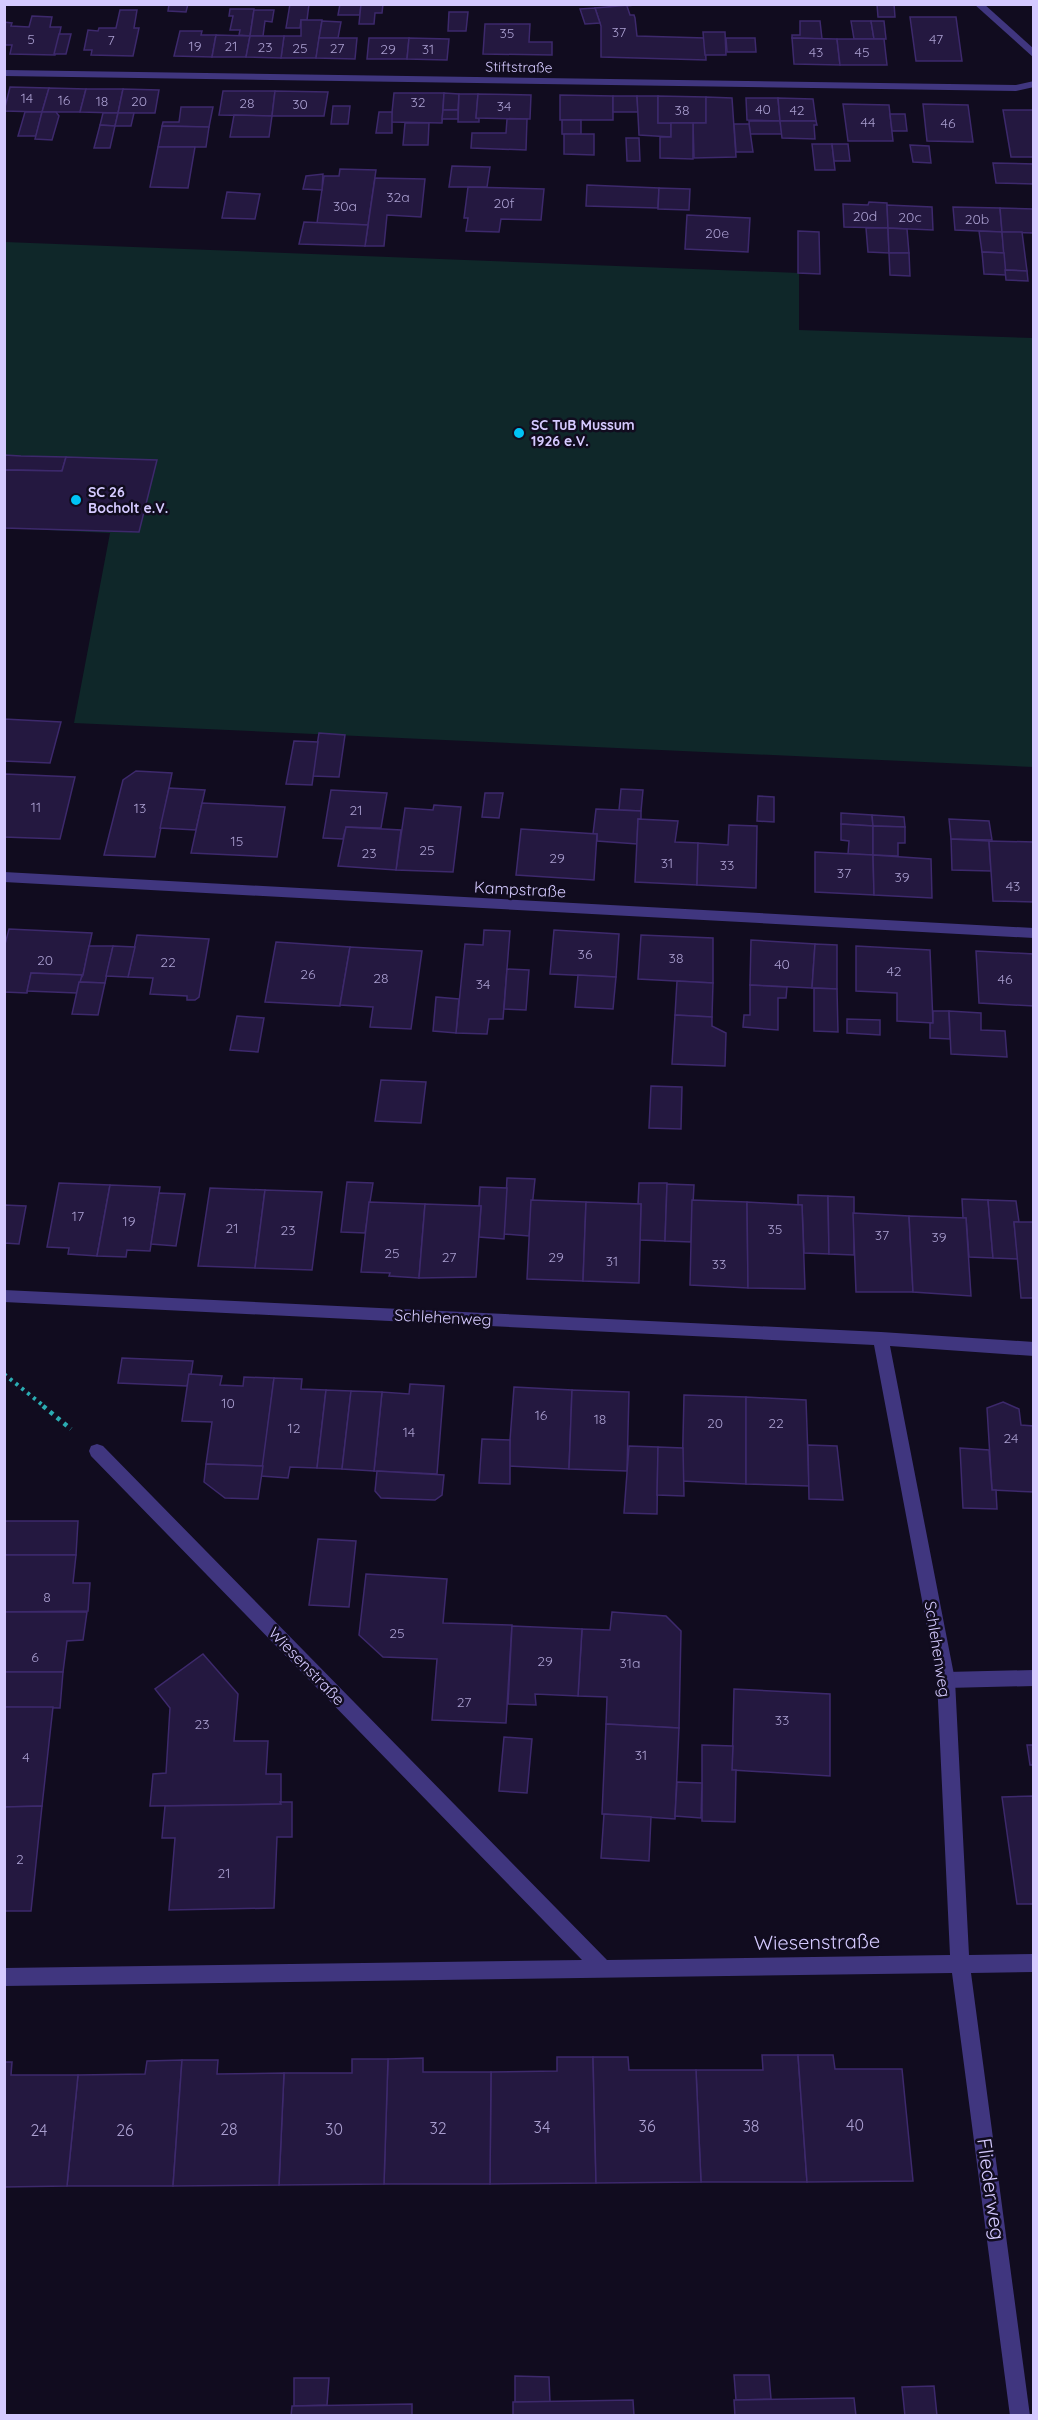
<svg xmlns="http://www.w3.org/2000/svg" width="1038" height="2420" font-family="Quicksand,sans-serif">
  <rect width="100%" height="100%" fill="#110c1f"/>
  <polygon fill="#0f2729" points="5,242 799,273 799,330 1033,338 1033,767 74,723 110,533 5,528"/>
  <g fill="#241840" stroke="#3d296c" stroke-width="1.5">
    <polygon points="169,4 188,4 186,12 168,11"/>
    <polygon points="290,4 309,4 307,20 301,20 300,28 286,28"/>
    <polygon points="340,4 361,4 360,15 338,15"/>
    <polygon points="361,4 383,4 382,13 375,13 374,24 359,24"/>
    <polygon points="642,4 627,6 630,15 634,15 635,18 637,36 705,38 706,60 601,57 601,26 595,8"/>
    <polygon points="877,4 894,4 895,17 878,17"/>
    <polygon points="595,8 600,23 585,24 580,9"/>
    <polygon points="230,9 254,9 250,36 239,35 240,30 230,30 233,16 229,16"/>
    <polygon points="120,10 137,10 134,28 139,28 133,56 91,55 92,50 84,50 88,30 98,31 99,28 116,28"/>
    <polygon points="254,10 274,10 272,22 265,21 263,36 250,36"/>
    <polygon points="449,12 468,12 466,31 448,31"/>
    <polygon points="32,16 52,17 50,27 61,27 55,55 10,54 12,45 4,45 4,22 12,23 11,26 29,27"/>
    <polygon points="910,17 956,17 962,61 916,61"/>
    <polygon points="301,20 322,20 316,58 281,58 284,36 301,36"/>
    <polygon points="322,21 341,22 338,38 319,38"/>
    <polygon points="800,21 820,21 822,39 792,38 792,35 800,35"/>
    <polygon points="851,21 871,21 874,39 854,39"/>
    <polygon points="871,21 884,21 886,39 874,39"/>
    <polygon points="485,24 530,24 529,42 552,42 552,55 483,54"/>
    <polygon points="180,31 202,31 201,35 216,35 212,57 174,56"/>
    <polygon points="703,32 725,32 726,55 705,55"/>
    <polygon points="59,34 71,34 66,54 54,54"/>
    <polygon points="216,35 250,36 246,57 212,57"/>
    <polygon points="250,36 284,36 281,58 246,57"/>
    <polygon points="319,38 357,38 355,59 316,58"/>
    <polygon points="369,38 409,38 407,59 367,59"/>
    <polygon points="409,38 449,39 447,60 407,59"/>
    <polygon points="726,38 755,38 756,52 727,52"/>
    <polygon points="792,38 837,39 840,65 794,64"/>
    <polygon points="837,39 884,39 887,65 840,65"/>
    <polygon points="10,87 49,88 42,112 4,111"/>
    <polygon points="49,88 86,89 80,112 42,112"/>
    <polygon points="86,89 123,89 118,113 80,112"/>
    <polygon points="123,89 159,90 155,113 118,113"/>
    <polygon points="223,91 275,91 272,116 219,115"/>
    <polygon points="275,91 328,92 324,116 272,116"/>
    <polygon points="394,93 444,93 442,123 391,122"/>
    <polygon points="444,93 459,94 458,110 443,110"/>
    <polygon points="459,94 478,94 476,118 479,118 479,122 458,122"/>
    <polygon points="478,94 531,95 530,119 476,118"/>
    <polygon points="560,95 613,96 613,120 560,120"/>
    <polygon points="613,96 637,96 638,112 613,112"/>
    <polygon points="637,96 658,96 658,123 671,123 671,137 639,135"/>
    <polygon points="658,96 706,97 706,123 658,123"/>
    <polygon points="706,97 732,98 736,157 694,158 693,123 706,123"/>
    <polygon points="746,98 778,98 780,121 747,120"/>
    <polygon points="778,98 813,99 816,121 780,121"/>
    <polygon points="843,104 889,105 893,141 848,141"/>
    <polygon points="923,104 968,105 973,142 927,141"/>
    <polygon points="333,106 350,106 348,124 331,124"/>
    <polygon points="181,107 213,107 209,127 162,126 163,122 179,122"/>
    <polygon points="443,110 458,110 458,119 442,119"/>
    <polygon points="1003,110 1034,110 1034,157 1011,157"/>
    <polygon points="25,112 42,112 36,136 18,136"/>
    <polygon points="42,112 56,112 59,116 52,140 35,139"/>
    <polygon points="379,112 392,112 392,133 376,133"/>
    <polygon points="103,113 118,113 115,126 100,125"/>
    <polygon points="118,113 134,113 131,126 115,126"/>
    <polygon points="890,114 905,114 907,131 892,131"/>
    <polygon points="234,115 272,116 269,137 230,137"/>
    <polygon points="507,119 527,119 526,150 471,148 472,133 506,133"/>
    <polygon points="562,120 581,120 581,135 562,134"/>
    <polygon points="749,121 780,121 782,134 750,134"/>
    <polygon points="780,121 816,121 817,125 814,125 815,139 782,138"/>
    <polygon points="405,123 429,123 428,145 403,145"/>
    <polygon points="671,123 693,123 693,159 660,158 660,137 671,137"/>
    <polygon points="734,124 749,124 753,152 736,152"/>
    <polygon points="100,125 115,126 110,148 94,148"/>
    <polygon points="162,126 209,127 206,147 158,147"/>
    <polygon points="564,134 594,134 594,155 564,154"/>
    <polygon points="626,138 639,138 640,161 627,161"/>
    <polygon points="812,144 832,144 835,170 815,170"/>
    <polygon points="832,144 848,144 850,161 834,161"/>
    <polygon points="910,145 929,146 931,163 913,162"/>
    <polygon points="158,147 195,147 188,188 150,187"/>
    <polygon points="993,163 1034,164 1034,184 996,183"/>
    <polygon points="452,166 490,167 487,187 449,187"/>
    <polygon points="340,169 376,170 368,225 317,223 324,176 339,176"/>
    <polygon points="323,174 322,190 303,189 306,176"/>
    <polygon points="375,178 425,179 421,217 387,215 384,246 365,246"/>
    <polygon points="587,185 659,188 658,208 586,206"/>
    <polygon points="468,187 544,189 541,220 501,219 499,232 466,231 468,218 464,218"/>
    <polygon points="659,188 690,189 689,210 658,209"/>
    <polygon points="227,192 260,194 255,219 222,218"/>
    <polygon points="869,202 887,203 888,228 844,227 843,204 868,205"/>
    <polygon points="887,205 932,207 933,230 888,228"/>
    <polygon points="953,207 1000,208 1002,232 955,230"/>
    <polygon points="1000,208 1034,209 1034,233 1002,232"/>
    <polygon points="687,215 750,218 748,252 685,249"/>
    <polygon points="304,222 368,225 365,246 299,244"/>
    <polygon points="866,228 888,228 889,253 868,252"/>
    <polygon points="888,228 907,229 909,253 889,253"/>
    <polygon points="798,231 819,232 820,274 798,273"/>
    <polygon points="979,231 1002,232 1004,253 982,252"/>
    <polygon points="1002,232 1022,232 1027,271 1005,270"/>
    <polygon points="982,252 1004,253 1006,275 984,274"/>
    <polygon points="889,253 909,253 910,276 890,275"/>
    <polygon points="1005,270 1027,271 1028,281 1006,280"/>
    <polygon points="4,455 21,456 66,457 62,471 17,470 4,470"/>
    <polygon points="66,457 157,460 139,532 4,528 4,470 62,471"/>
    <polygon points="4,719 61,722 50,763 4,761"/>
    <polygon points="319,733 345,735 339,777 312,776"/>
    <polygon points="294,741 318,742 312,785 286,784"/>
    <polygon points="136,771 172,773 155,857 104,855 123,780"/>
    <polygon points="5,774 75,777 60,839 4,837"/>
    <polygon points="169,788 205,790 196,830 160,828"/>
    <polygon points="621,789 643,790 641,811 619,810"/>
    <polygon points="331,790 387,793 381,828 346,827 343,839 323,838"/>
    <polygon points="485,793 503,793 499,818 482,817"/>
    <polygon points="758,796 774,797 774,822 757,821"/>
    <polygon points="202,803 285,807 277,857 191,853"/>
    <polygon points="434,805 461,807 453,872 396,870 405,808 433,810"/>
    <polygon points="596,809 641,811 641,819 638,819 637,844 597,841 597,834 593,834"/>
    <polygon points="841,813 872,815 873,826 841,824"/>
    <polygon points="872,815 904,817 905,827 873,826"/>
    <polygon points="638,819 678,821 675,842 698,843 697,885 635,882"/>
    <polygon points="949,819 989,821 992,840 951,839"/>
    <polygon points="841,824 873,826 873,855 848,854 849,841 841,840"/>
    <polygon points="729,825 757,826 756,888 697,885 698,843 728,845"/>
    <polygon points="873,826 905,827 905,843 898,843 898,856 873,855"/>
    <polygon points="346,827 401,830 396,870 338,866"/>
    <polygon points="521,829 597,834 594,880 516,875"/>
    <polygon points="951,839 989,841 991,871 952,870"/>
    <polygon points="989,841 1034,842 1034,902 993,901"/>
    <polygon points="815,852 873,855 874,895 815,892"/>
    <polygon points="873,855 931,859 932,898 874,895"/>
    <polygon points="9,929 92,933 83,975 31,973 27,993 4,992 4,948"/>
    <polygon points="484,930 510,931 503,1019 489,1019 487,1034 456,1033 465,944 483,945"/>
    <polygon points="554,930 619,934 616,977 550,974"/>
    <polygon points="137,935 209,939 199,997 195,1000 187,1000 187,996 150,994 153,978 128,977"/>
    <polygon points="641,935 713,938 713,983 638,979"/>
    <polygon points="751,940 815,944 812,988 750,985"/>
    <polygon points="276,942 350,947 340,1006 265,1002"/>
    <polygon points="815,944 837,945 837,989 812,988"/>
    <polygon points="89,946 113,946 105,983 79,982 83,975"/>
    <polygon points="113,946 135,947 128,977 106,976"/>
    <polygon points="856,946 930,950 933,1023 897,1021 897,993 856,991"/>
    <polygon points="350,947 422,951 411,1029 370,1027 373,1007 340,1005"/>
    <polygon points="976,951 1034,954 1034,1006 979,1003"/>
    <polygon points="507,969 529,970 526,1010 504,1009"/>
    <polygon points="31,973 82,975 77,993 27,991"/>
    <polygon points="578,975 616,977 613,1009 575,1007"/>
    <polygon points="677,981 713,983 712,1017 675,1015"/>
    <polygon points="79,982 105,983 98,1015 72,1014"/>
    <polygon points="750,985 787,987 786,998 778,998 778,1030 743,1027 744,1015 750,1015"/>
    <polygon points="814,988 837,989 838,1032 814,1031"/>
    <polygon points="436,997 459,999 456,1033 433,1031"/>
    <polygon points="933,1011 949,1011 950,1039 930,1038 930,1023 933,1023"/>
    <polygon points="949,1011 981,1013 981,1030 1005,1031 1007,1057 951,1054"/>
    <polygon points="675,1015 712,1017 712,1026 726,1033 725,1066 672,1064"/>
    <polygon points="237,1016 264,1018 258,1052 230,1050"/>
    <polygon points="847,1019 880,1020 880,1035 847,1033"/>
    <polygon points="381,1080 426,1082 421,1123 375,1121"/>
    <polygon points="651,1086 682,1087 681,1129 649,1128"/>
    <polygon points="507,1178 535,1179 529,1236 504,1234"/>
    <polygon points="347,1182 373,1183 365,1233 341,1232"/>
    <polygon points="59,1183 110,1185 97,1256 68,1254 69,1248 47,1247"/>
    <polygon points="639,1183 667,1183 665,1241 640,1240 641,1204 638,1204"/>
    <polygon points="667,1184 694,1185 691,1242 665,1241"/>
    <polygon points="110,1185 160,1187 150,1251 127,1250 126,1257 97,1256"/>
    <polygon points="480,1187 507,1188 504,1239 479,1237 481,1206 479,1206"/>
    <polygon points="210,1188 265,1190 255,1268 198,1266"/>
    <polygon points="265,1190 322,1192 312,1270 255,1268"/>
    <polygon points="159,1193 185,1194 176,1246 151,1244"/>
    <polygon points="798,1195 828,1196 829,1254 804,1253 802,1205 798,1205"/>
    <polygon points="828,1196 854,1197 854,1255 829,1254"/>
    <polygon points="962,1199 988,1200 993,1258 969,1257 966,1218 963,1218"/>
    <polygon points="531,1200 586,1202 583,1281 527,1279"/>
    <polygon points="692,1200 747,1202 748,1288 690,1285"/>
    <polygon points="988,1200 1016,1201 1019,1222 1014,1222 1018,1259 993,1258"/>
    <polygon points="369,1202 425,1204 419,1278 389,1276 390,1273 361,1272"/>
    <polygon points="586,1202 641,1204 639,1283 583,1281"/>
    <polygon points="747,1202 802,1205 805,1289 748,1288"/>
    <polygon points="425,1204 481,1206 476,1277 419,1278"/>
    <polygon points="4,1205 26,1206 19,1244 4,1243"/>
    <polygon points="853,1213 909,1216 913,1292 856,1292"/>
    <polygon points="909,1216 966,1218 971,1296 913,1292"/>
    <polygon points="1014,1222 1034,1222 1034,1298 1021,1298"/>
    <polygon points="122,1358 193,1361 191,1374 187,1386 118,1383"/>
    <polygon points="189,1374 222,1376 220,1385 243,1386 244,1377 274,1378 263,1466 206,1464 212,1422 182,1421"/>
    <polygon points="274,1378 302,1379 301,1389 326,1390 317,1468 290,1467 288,1478 261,1476"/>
    <polygon points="410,1384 444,1386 437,1474 374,1471 382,1392 409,1394"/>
    <polygon points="514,1387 572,1390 569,1469 508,1466"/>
    <polygon points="326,1390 351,1391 342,1469 317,1468"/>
    <polygon points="572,1390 629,1392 627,1471 569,1469"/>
    <polygon points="351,1391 382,1392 374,1471 342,1469"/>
    <polygon points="684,1395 746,1397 746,1484 682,1481"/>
    <polygon points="746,1397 806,1400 809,1486 746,1484"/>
    <polygon points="1003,1402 1019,1409 1021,1425 1034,1426 1034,1492 992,1490 987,1408"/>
    <polygon points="482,1439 510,1440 510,1484 479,1483"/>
    <polygon points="808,1445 837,1446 843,1500 809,1499"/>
    <polygon points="629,1446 658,1447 657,1514 624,1513"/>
    <polygon points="658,1447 683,1448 684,1496 657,1495"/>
    <polygon points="960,1448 989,1450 992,1490 996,1490 997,1509 963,1508"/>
    <polygon points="206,1464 263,1466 258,1499 225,1498 204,1482"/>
    <polygon points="377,1471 444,1475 442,1495 435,1500 381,1498 375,1491"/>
    <polygon points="4,1521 78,1521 76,1555 4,1555"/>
    <polygon points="318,1539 356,1541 349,1607 309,1605"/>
    <polygon points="4,1555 76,1555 73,1583 90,1583 88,1611 4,1612"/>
    <polygon points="366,1574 447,1579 443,1623 512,1625 506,1723 432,1720 437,1659 383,1657 359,1635"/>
    <polygon points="4,1612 87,1612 83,1640 67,1641 63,1672 4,1672"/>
    <polygon points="612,1612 666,1616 681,1631 679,1728 606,1724 607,1697 578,1696 582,1629 610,1630"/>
    <polygon points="512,1626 582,1629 578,1696 535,1694 536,1705 508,1704"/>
    <polygon points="203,1654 238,1694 234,1741 268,1741 266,1774 281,1774 281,1804 150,1806 153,1774 166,1773 170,1708 155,1689"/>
    <polygon points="4,1672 63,1672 60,1708 4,1707"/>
    <polygon points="734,1689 830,1694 830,1776 732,1770"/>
    <polygon points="4,1707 53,1707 42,1806 4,1807"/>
    <polygon points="606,1724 679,1728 675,1819 602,1814"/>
    <polygon points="504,1737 532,1739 527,1793 499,1791"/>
    <polygon points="702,1745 733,1746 732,1770 736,1770 735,1822 702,1821"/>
    <polygon points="1027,1745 1034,1745 1034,1765 1030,1765"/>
    <polygon points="677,1782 702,1783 701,1818 675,1816"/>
    <polygon points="1034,1796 1034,1904 1017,1904 1002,1797"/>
    <polygon points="280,1802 292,1802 292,1837 277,1837 274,1908 169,1910 175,1838 162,1838 165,1806 281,1804"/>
    <polygon points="42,1806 31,1911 4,1911 4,1807"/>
    <polygon points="604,1814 651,1817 649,1861 601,1858"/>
    <polygon points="762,2055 798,2055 807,2182 701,2182 696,2070 763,2070"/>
    <polygon points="798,2055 833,2055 835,2069 902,2069 913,2181 807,2182"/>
    <polygon points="557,2057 593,2057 596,2183 490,2184 491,2072 557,2071"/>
    <polygon points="593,2057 628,2057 629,2070 696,2070 701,2182 596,2183"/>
    <polygon points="423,2058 423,2072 491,2072 490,2184 384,2184 388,2059"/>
    <polygon points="352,2059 388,2059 384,2184 279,2185 284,2073 352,2073"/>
    <polygon points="182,2060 173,2186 67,2186 78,2075 145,2074 147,2061"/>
    <polygon points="182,2060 218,2060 217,2074 284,2073 279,2185 173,2186"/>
    <polygon points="4,2062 12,2062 11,2075 78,2075 67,2186 4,2187"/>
    <polygon points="734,2375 769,2375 771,2399 736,2400"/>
    <polygon points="515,2376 549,2377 550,2402 515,2402"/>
    <polygon points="294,2378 329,2378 327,2405 294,2406"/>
    <polygon points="934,2386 937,2416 905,2416 902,2387"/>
    <polygon points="854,2398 856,2416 735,2416 734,2400 736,2400"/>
    <polygon points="633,2400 634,2416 513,2416 513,2402 515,2402"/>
    <polygon points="412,2404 412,2416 291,2416 292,2406 294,2406"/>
  </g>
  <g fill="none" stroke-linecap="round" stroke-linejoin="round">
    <polyline stroke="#2bacb2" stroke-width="4" stroke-dasharray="3 4.5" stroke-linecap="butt" points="4,1374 45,1407"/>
    <polyline stroke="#2bacb2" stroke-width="4.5" stroke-dasharray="4 5" stroke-linecap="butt" points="43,1406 71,1429"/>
    <polygon fill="#40367f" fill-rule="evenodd" points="1034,1670 1034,1686 946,1688 940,1686 937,1680 940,1674 946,1672"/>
    <g fill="#40367f" fill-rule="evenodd">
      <polygon points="974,4 984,4 1034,49 1034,58"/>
      <polygon points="4,70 1016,85 1034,81 1034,87 1016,91 4,76"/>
      <polygon points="4,872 1034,928 1034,938 4,882"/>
      <polygon points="4,1290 881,1332 1034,1342 1034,1356 890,1346 955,1680 969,1955 1034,1954 1034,1972 971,1973 1030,2416 1010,2416 952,1973 4,1986 4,1968 582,1960 91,1456 89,1451 91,1446 97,1444 103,1446 607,1960 950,1955 937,1680 874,1345 4,1302"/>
    </g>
  </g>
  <g fill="#00c3f5" stroke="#110c1f" stroke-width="2">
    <circle cx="519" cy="433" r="6"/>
    <circle cx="76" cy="500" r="6"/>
  </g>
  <g text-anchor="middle" stroke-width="5" stroke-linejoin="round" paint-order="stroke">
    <g font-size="14" fill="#a99ecf">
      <text x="619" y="37">37</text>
      <text x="507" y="38">35</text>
      <text x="31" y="44">5</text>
      <text x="936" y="44">47</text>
      <text x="111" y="45">7</text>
      <text x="195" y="51">19</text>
      <text x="231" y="51">21</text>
      <text x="265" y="52">23</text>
      <text x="300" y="53">25</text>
      <text x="337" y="53">27</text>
      <text x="388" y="54">29</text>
      <text x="428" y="54">31</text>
      <text x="816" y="57">43</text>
      <text x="862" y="57">45</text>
      <text x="27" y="103">14</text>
      <text x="64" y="105">16</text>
      <text x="102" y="106">18</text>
      <text x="139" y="106">20</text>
      <text x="418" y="107">32</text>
      <text x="247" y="108">28</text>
      <text x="300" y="109">30</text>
      <text x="504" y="111">34</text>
      <text x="763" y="114">40</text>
      <text x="682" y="115">38</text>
      <text x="797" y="115">42</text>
      <text x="868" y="127">44</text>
      <text x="948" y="128">46</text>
      <text x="398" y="202">32a</text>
      <text x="504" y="208">20f</text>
      <text x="345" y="211">30a</text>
      <text x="865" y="221">20d</text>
      <text x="910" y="222">20c</text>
      <text x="977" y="224">20b</text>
      <text x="717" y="238">20e</text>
      <text x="36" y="812">11</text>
      <text x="140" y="813">13</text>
      <text x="356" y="815">21</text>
      <text x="237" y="846">15</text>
      <text x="427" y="855">25</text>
      <text x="369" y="858">23</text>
      <text x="557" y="863">29</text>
      <text x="667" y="868">31</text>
      <text x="727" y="870">33</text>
      <text x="844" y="878">37</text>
      <text x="902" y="882">39</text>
      <text x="1013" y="891">43</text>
      <text x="585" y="959">36</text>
      <text x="676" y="963">38</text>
      <text x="45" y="965">20</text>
      <text x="168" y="967">22</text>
      <text x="782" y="969">40</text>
      <text x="894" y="976">42</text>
      <text x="308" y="979">26</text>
      <text x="381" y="983">28</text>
      <text x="1005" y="984">46</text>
      <text x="483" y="989">34</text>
      <text x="78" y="1221">17</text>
      <text x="129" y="1226">19</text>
      <text x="232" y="1233">21</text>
      <text x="775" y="1234">35</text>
      <text x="288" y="1235">23</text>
      <text x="882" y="1240">37</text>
      <text x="939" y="1242">39</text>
      <text x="392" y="1258">25</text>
      <text x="449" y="1262">27</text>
      <text x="556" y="1262">29</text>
      <text x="612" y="1266">31</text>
      <text x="719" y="1269">33</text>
      <text x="228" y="1408">10</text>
      <text x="541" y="1420">16</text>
      <text x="600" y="1424">18</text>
      <text x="715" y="1428">20</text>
      <text x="776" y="1428">22</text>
      <text x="294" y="1433">12</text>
      <text x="409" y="1437">14</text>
      <text x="1011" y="1443">24</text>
      <text x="47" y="1602">8</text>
      <text x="397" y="1638">25</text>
      <text x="35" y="1662">6</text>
      <text x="545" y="1666">29</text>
      <text x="630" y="1668">31a</text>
      <text x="464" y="1707">27</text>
      <text x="782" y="1725">33</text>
      <text x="202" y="1729">23</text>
      <text x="641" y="1760">31</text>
      <text x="26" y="1762">4</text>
      <text x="20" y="1864">2</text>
      <text x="224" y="1878">21</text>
    </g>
    <g font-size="14" fill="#d5caff" stroke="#110c1f">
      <text transform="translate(519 67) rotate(1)" y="5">Stiftstraße</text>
    </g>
    <g font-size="14" font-weight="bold" fill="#d5caff" stroke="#110c1f" text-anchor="start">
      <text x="531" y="430">SC TuB Mussum<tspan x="531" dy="16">1926 e.V.</tspan></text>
      <text x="88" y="497">SC 26<tspan x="88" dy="16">Bocholt e.V.</tspan></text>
    </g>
    <g font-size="16" fill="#d5caff" stroke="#110c1f">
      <text transform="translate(520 889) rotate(3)" y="6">Kampstraße</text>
      <text transform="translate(443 1317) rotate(3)" y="6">Schlehenweg</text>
      <text transform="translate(938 1649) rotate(81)" y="6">Schlehenweg</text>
      <text transform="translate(307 1666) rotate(46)" y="6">Wiesenstraße</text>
    </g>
    <g font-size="16" fill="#a99ecf">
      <text x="855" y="2131">40</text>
      <text x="647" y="2132">36</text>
      <text x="751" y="2132">38</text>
      <text x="542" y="2133">34</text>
      <text x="438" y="2134">32</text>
      <text x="229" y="2135">28</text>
      <text x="334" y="2135">30</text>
      <text x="39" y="2136">24</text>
      <text x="125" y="2136">26</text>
    </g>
    <g font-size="20" fill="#d5caff" stroke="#110c1f">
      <text transform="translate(817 1942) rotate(-1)" y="7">Wiesenstraße</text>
      <text transform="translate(991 2189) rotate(82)" y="7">Fliederweg</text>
    </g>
  </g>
  <rect width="1038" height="2420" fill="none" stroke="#d5caff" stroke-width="12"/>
</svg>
